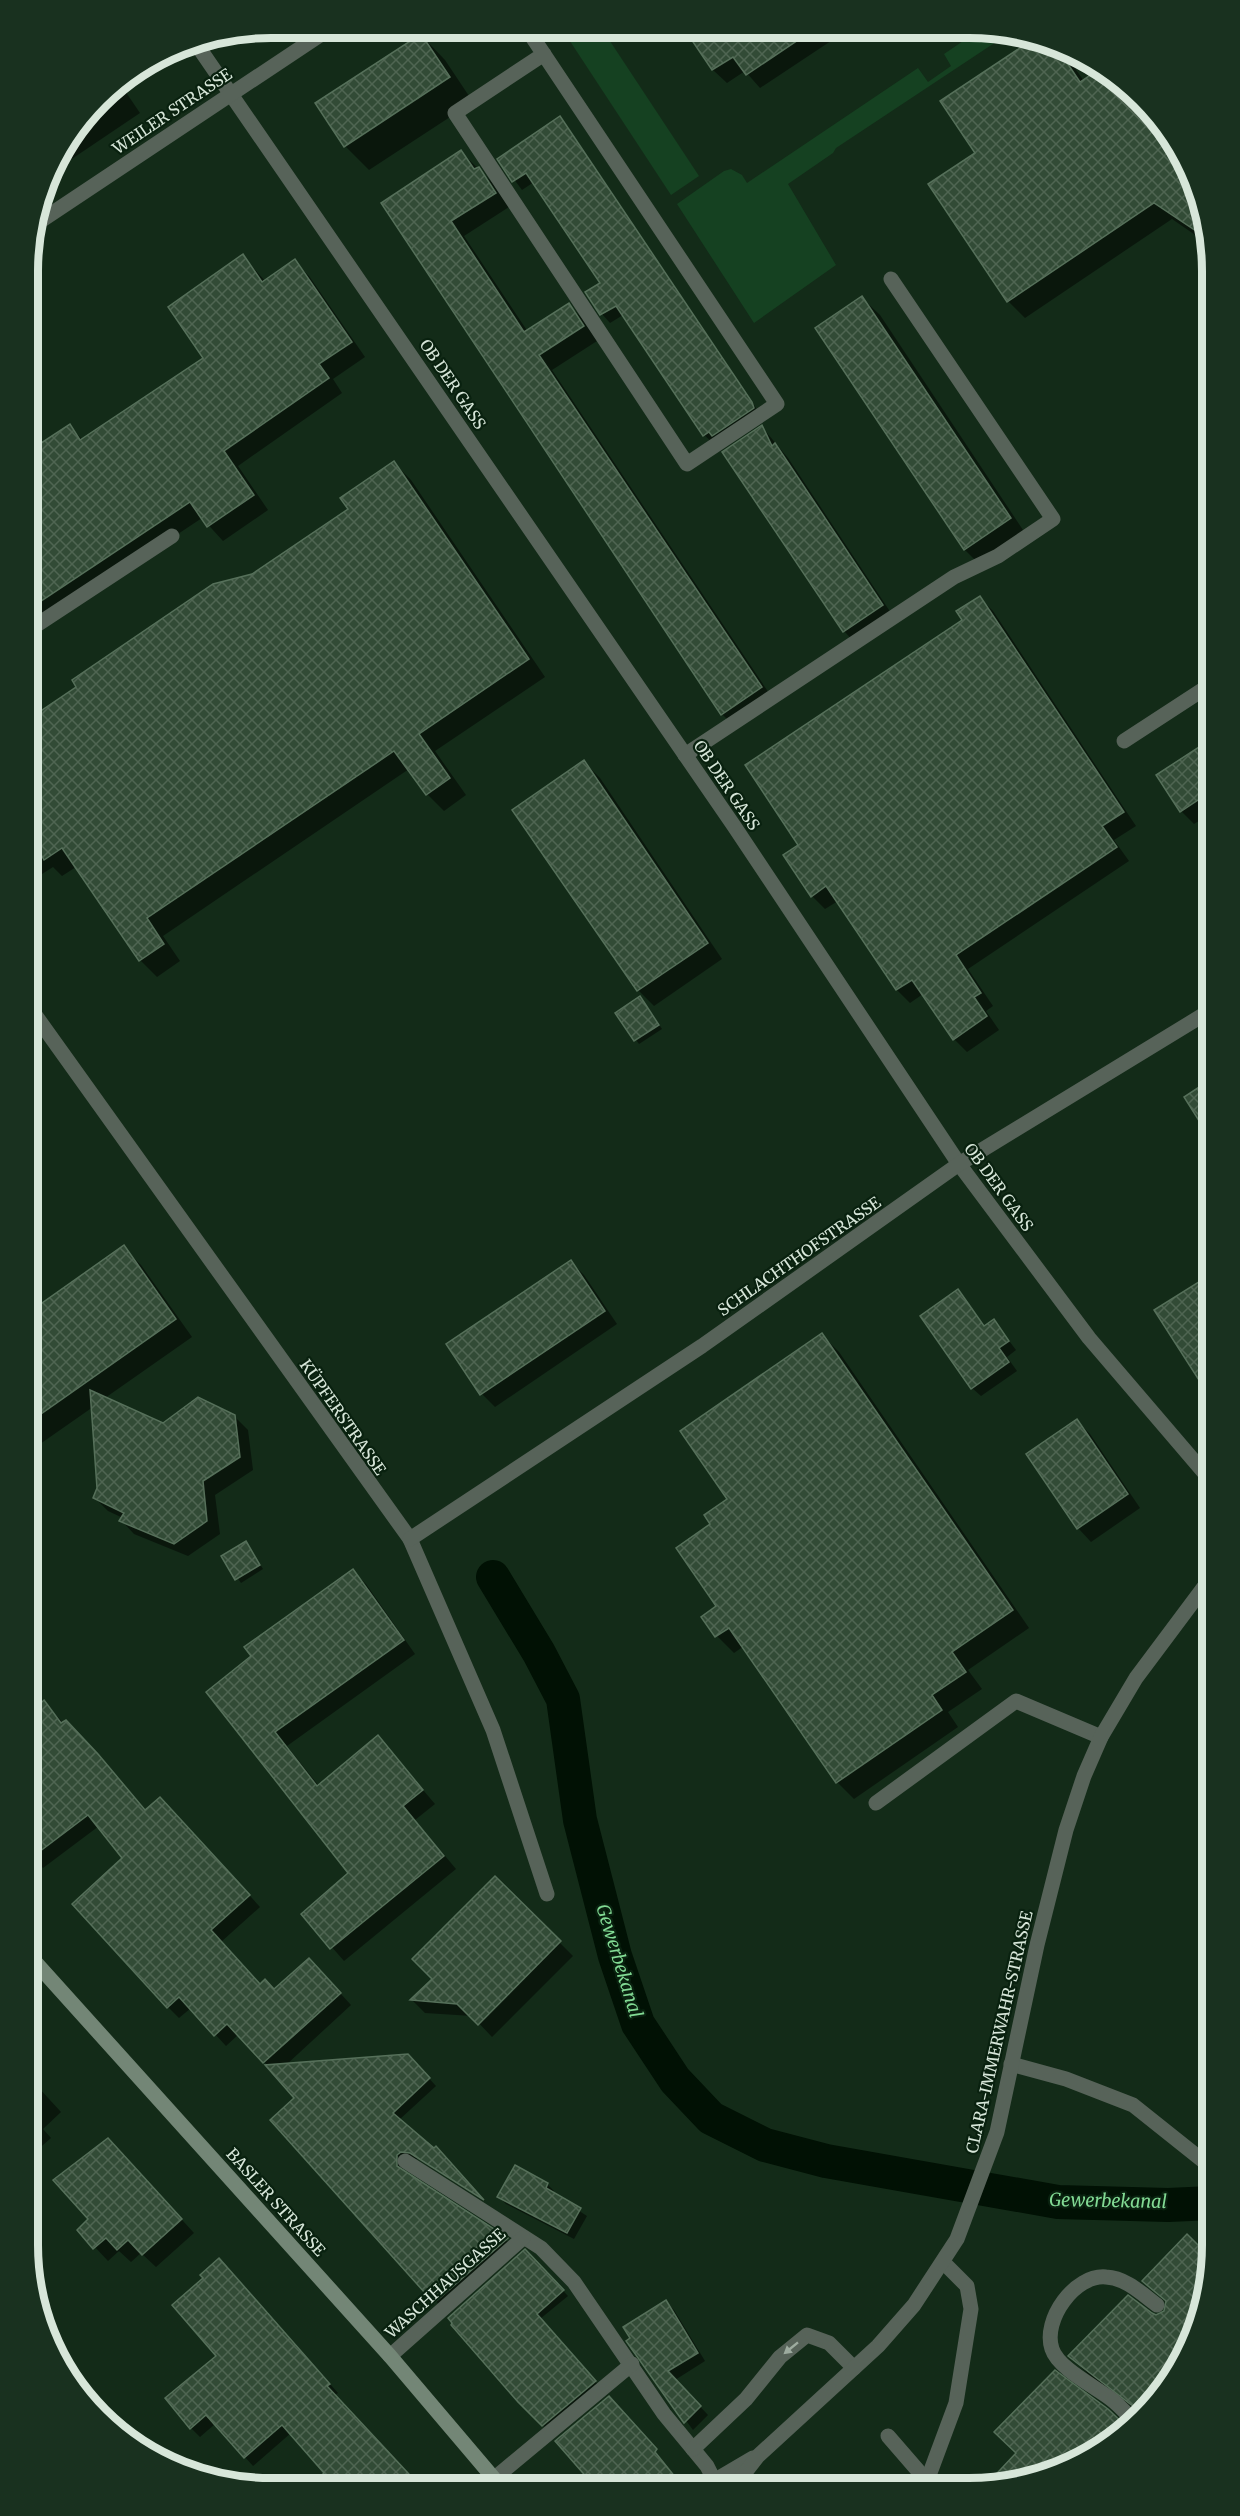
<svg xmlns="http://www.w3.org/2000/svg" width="1240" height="2516" font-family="Merriweather,serif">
  <defs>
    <pattern id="building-cross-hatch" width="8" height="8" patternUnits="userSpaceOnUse" patternTransform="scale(1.5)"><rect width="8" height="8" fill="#324b36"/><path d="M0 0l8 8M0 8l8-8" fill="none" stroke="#4f6552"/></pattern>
  </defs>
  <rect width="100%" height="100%" fill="#132b18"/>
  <g fill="#154121">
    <polygon points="562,29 602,29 699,176 671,195"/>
    <polygon points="978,31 1011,32 836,148 833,153 788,184 836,265 754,323 677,204 724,171 731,169 742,175 747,183 918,68 928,82 951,66 944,54"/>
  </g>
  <g fill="#0007">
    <polygon points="687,30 846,31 760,88 745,71 727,83 713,70"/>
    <polygon points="421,35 445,60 473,102 369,170 345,146"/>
    <polygon points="1037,38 1059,46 1084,81 1130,87 1172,136 1200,193 1210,252 1201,239 1172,219 1025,318 1008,301 977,153 942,101"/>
    <polygon points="119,82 140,113 48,175 52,162 110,88"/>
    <polygon points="560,118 568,127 762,417 713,443 704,435 623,315 610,323 602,314 587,293 602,283 534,182 522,190 499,159"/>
    <polygon points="461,152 493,183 509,207 464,236 528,332 569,305 583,319 597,341 552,370 775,702 736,728 722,714 384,203"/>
    <polygon points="243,256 265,281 294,261 309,276 365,357 333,379 342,393 238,466 268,510 223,541 202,518 29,633 29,453 69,426 83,440 205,358"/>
    <polygon points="862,298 880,315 1027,536 982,567 965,550 817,328"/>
    <polygon points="762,427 788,458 895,619 857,645 844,631 724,453"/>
    <polygon points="394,463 411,480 545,677 435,751 466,795 444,811 427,794 409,769 163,936 180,961 157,977 140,960 76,867 62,876 53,867 28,883 29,721 350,510"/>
    <polygon points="980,598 993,611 1136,826 1114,840 1129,861 968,969 993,1006 986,1011 999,1030 967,1052 954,1039 923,994 910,1003 897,990 838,901 825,909 812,896 800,845"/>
    <polygon points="1213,740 1213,812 1194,824 1181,811"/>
    <polygon points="584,762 600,778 722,959 654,1006 638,990"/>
    <polygon points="644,1002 662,1029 639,1044 618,1014"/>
    <polygon points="123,1247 141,1265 192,1337 105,1398 164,1425 234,1416 248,1430 253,1470 215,1495 220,1534 188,1556 134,1534 121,1520 123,1518 108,1511 94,1497 99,1488 93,1407 30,1451 28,1449 28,1315"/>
    <polygon points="571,1262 584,1275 617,1324 495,1407 482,1394"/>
    <polygon points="958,1291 986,1327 994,1321 1016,1350 1007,1357 1017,1371 981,1396 972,1388"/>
    <polygon points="822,1335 839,1352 1029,1628 968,1670 982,1689 948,1712 958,1727 854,1799 837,1782 744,1646 734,1653 717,1636 718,1607 712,1524"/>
    <polygon points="1077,1421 1090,1434 1140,1508 1091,1542 1078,1528"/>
    <polygon points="246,1543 263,1569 241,1583 223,1556"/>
    <polygon points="353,1571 366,1584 415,1654 287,1746 319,1786 378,1737 435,1804 415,1820 456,1869 344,1961 303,1914 350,1873 208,1692"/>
    <polygon points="44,1702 146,1812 172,1810 260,1907 221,1942 260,1985 275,1991 320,1971 351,2005 286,2065 415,2063 436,2086 399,2120 434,2150 443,2155 484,2201 418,2159 409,2159 404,2163 403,2172 514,2246 443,2309 272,2120 296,2098 268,2066 239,2034 226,2046 191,2008 179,2018 168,2007 124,1858 99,1826 43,1868 27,1852 28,1717"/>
    <polygon points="495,1878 573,1956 492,2037 472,2016 425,2013 412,2000 434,1979"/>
    <polygon points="27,2075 61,2112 43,2129 51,2138 27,2159"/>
    <polygon points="121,2153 194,2233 156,2267 141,2253 131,2262 119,2251 108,2261 79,2230 90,2219"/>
    <polygon points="547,2184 554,2191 553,2194 587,2216 574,2239 506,2204 499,2197"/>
    <polygon points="525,2251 568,2296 540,2319 600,2387 548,2430 519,2401"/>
    <polygon points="1212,2259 1195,2338 1162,2394 1141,2414 1087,2373 1070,2356 1166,2312 1167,2303 1144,2281"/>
    <polygon points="228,2269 338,2393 335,2395 421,2487 318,2487 315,2483 326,2473 291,2433 253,2466 215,2424 200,2437 191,2428 167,2399 218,2356"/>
    <polygon points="666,2302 674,2310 705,2361 675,2380 708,2415 693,2430 628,2342"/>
  </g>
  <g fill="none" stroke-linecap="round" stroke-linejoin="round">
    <polyline stroke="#011104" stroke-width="34" points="493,1577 539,1653 563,1699 580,1820 615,1956 638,2024 675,2080 711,2118 765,2145 826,2161 1058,2202 1168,2205 1212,2203"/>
  </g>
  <g fill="url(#building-cross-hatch)" stroke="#56705a" stroke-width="1.5">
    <polygon points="685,30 813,30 746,75 733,57 712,70"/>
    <polygon points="421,34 450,77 344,147 315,103"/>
    <polygon points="1035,38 1055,45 1080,82 1101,68 1130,87 1172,136 1200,193 1208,239 1154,203 1007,302 928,184 975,153 940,101"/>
    <polygon points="560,116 752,402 754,408 712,436 709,432 703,436 616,306 600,315 585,292 600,283 526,173 512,182 497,159"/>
    <polygon points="461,150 474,169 479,167 496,193 451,221 524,332 569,303 584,326 539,355 762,687 721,715 381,203"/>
    <polygon points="243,254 262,282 295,259 352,342 319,364 329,378 224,451 254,495 207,527 190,502 29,609 29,451 70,424 80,440 203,358 168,307"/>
    <polygon points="862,296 1011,518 964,550 815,328"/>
    <polygon points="762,425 772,446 775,443 883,605 843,632 722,452"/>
    <polygon points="394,461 529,659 419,734 450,778 426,795 394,751 147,918 164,944 139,961 62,848 44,860 38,849 28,855 29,719 76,687 72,680 213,584 252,574 348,509 340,498"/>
    <polygon points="980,596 1124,812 1102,826 1117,847 956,955 981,993 974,997 987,1016 953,1040 912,980 896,990 826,886 811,897 783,855 798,845 745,765 962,620 956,611"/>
    <polygon points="1213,738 1213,790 1180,812 1156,775"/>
    <polygon points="584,760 708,943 637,991 512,810"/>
    <polygon points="640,996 659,1025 634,1041 615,1013"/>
    <polygon points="1213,1078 1213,1143 1184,1097"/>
    <polygon points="124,1245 176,1319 28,1423 28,1313"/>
    <polygon points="571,1260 605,1311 480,1395 446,1344"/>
    <polygon points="1213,1273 1213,1402 1154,1310"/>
    <polygon points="958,1289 984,1326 994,1319 1009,1341 999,1348 1009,1362 971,1389 920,1316"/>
    <polygon points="822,1333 1013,1610 952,1652 966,1672 932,1695 942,1710 836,1783 729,1628 715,1637 701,1617 716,1606 676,1548 710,1524 704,1515 727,1499 680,1431"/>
    <polygon points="90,1390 163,1423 198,1397 235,1415 240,1457 203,1481 207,1521 174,1544 119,1521 124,1513 93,1498 97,1488"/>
    <polygon points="1077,1419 1128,1494 1077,1529 1026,1454"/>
    <polygon points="246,1541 260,1565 235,1580 221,1556"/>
    <polygon points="353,1569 404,1640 275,1732 317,1786 378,1735 423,1790 403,1806 444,1856 330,1949 301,1914 348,1873 206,1692 251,1656 244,1647"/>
    <polygon points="44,1700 61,1723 66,1720 98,1754 145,1810 160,1797 250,1895 211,1930 260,1984 265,1979 274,1989 309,1958 341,1993 263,2063 227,2024 214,2036 179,1997 167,2008 72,1904 122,1858 88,1815 27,1861 28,1715"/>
    <polygon points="495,1876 561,1941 478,2025 457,2004 410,2000 432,1979 412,1959"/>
    <polygon points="408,2054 430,2078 393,2113 434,2148 436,2146 484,2200 410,2153 401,2152 397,2155 397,2166 508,2238 434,2303 270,2120 294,2098 265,2065"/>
    <polygon points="108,2138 182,2219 142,2255 128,2240 117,2250 106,2238 93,2249 77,2230 88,2219 53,2180"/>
    <polygon points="515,2165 548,2183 546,2188 581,2208 567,2233 497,2197"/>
    <polygon points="1187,2234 1212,2259 1195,2338 1172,2378 1160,2379 1134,2407 1068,2356 1128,2295 1152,2313 1156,2315 1164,2311 1166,2301 1142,2281"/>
    <polygon points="525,2249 564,2290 537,2314 596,2381 542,2426 518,2402 451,2325 452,2323 448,2318"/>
    <polygon points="219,2258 330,2384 327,2386 421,2487 308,2487 324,2473 282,2425 244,2458 206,2415 190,2429 165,2398 216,2356 172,2305 203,2278 200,2275"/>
    <polygon points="666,2300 698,2353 668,2371 701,2406 684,2423 626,2341 630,2338 623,2327"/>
    <polygon points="1055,2370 1108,2409 1127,2427 1105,2448 1047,2476 984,2487 1016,2453 994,2432"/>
    <polygon points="609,2396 657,2449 655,2452 684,2488 596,2488 555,2441"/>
  </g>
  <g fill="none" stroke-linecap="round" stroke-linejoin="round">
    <g stroke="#576359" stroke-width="15">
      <polyline points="527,29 777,404 687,464 455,113 544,54"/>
      <polyline points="29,630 172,536"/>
      <polyline points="1124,741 1213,683"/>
      <polyline points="685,755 954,577 998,556 1053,519 891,279"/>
      <polyline points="876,1803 1016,1701 1101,1737"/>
      <polyline points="405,2161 541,2248 574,2282 664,2414 707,2466 714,2480"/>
      <polyline points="390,2356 523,2238"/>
      <polyline points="1140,2415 1167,2386"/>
      <path d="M1134,2421C1126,2413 1119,2405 1111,2399C1094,2386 1058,2368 1052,2349C1042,2320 1075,2274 1106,2277C1126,2278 1141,2293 1157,2305"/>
      <polyline points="888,2436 927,2481"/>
      <polyline points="693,2449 746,2399 780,2357 807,2335 829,2343 854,2368"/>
      <polyline points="496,2477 632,2364"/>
      <polyline points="933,2489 927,2481 956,2403 971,2309 967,2286 943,2262"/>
    </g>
    <g stroke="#576359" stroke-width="15">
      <polyline points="195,42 734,826 959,1164 1089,1338 1213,1483"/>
      <polyline points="28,1005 410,1539 493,1730 547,1894"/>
      <polyline points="410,1539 702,1346 959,1164 1213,1009"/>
      <polyline points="1011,2064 1066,2079 1133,2105 1212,2168"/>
    </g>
    <g stroke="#576359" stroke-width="15">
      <polyline points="33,226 332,27"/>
      <polyline points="702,2488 753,2458"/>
      <polyline points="733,2488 758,2456 878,2346 914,2305 957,2239 997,2132 1037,1945 1066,1830 1084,1776 1101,1737 1136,1678 1213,1575"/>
    </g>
    <polyline stroke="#738676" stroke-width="15" points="27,1953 390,2356 502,2488"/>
  </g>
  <defs><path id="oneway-solid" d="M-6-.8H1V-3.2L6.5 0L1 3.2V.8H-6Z" transform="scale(1.5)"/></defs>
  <use fill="#9dab9f" href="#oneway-solid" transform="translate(791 2348) rotate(141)"/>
  <g text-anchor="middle" stroke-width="4.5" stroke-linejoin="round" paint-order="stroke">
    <g font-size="16" fill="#d7e6d9" stroke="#09210f">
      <text transform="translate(172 111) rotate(-34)" y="6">WEILER STRASSE</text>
      <text transform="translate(453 384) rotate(56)" y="6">OB DER GASS</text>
      <text transform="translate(727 785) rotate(56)" y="6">OB DER GASS</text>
      <text transform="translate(999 1187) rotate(54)" y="6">OB DER GASS</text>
      <text transform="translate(799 1256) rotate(-35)" y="6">SCHLACHTHOFSTRASSE</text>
      <text transform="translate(343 1417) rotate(55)" y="6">KÜPFERSTRASSE</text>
      <text transform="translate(999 2032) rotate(-77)" y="6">CLARA-IMMERWAHR-STRASSE</text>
      <text transform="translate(276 2202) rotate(48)" y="6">BASLER STRASSE</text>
      <text transform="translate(445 2283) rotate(-42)" y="6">WASCHHAUSGASSE</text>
    </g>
    <g font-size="18" font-style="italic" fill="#82da94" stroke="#09210f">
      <text transform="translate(619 1961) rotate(73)" y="6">Gewerbekanal</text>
      <text transform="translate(1108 2201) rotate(1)" y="6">Gewerbekanal</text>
    </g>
  </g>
  <path d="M0 0H1240V2516H0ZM271 38H969A233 233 0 0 1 1202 271V2245A233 233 0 0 1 969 2478H271A233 233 0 0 1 38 2245V271A233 233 0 0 1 271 38Z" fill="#19311f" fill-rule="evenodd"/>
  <path fill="none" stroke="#d7e6d9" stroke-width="8" d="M271 38H969A233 233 0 0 1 1202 271V2245A233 233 0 0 1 969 2478H271A233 233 0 0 1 38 2245V271A233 233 0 0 1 271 38Z"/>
</svg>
